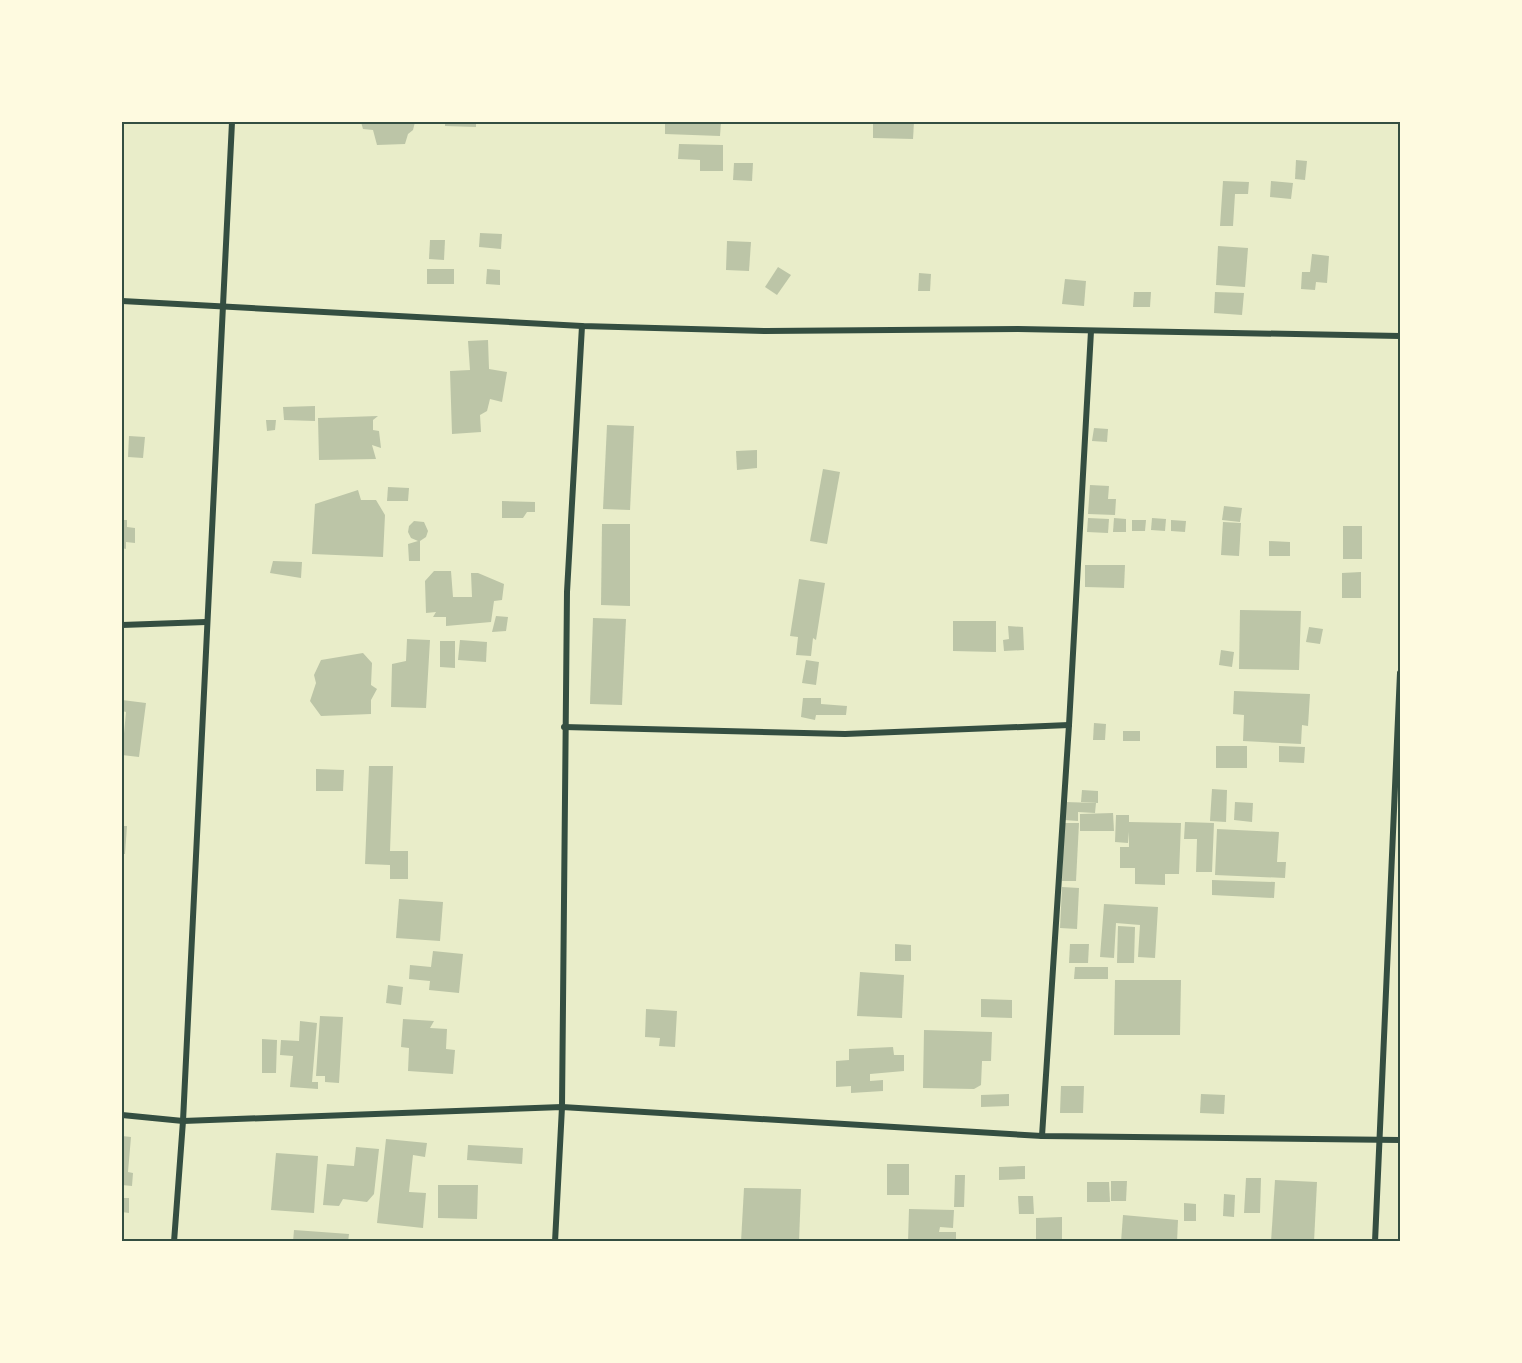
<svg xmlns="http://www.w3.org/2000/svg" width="1522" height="1363" font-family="'Open Sans',sans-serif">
  <rect width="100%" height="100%" fill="#e9edc9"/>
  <g fill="#bcc5a7">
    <polygon points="361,122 415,122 413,130 408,134 405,144 377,145 373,130 363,129"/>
    <polygon points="445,122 476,122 476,127 445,126"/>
    <polygon points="665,122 721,122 720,136 665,134"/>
    <polygon points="873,122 914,122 913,139 873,138"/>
    <polygon points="679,144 723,145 723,171 700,171 700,160 678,159"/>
    <polygon points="1296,160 1307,161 1305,180 1295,179"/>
    <polygon points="734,163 753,163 752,181 733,180"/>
    <polygon points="1223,181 1249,182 1248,194 1235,194 1233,226 1220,226"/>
    <polygon points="1271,181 1293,183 1291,199 1270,197"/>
    <polygon points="480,233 502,234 501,249 479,247"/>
    <polygon points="430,240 445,240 444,260 429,259"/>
    <polygon points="727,241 751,242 749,271 726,270"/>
    <polygon points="1218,246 1248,248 1245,287 1216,285"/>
    <polygon points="1312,254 1329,256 1327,283 1316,282 1315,290 1301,289 1302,272 1310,272"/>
    <polygon points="778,267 791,275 777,295 765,287"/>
    <rect x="427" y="269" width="27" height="15"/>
    <polygon points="487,269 500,270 500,285 486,284"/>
    <polygon points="919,273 931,274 930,291 918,291"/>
    <polygon points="1065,279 1086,281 1084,306 1062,304"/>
    <polygon points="1134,292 1151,292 1150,307 1133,307"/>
    <polygon points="1215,292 1244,293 1242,315 1214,313"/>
    <polygon points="488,340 489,369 507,372 502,402 490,399 487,411 480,415 481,432 452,434 450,371 470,370 468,341"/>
    <polygon points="315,406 315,421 284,420 283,407"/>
    <polygon points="378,416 373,420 373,430 379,431 381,448 372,445 376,459 319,460 318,418"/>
    <polygon points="266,420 276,420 275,430 267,431"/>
    <polygon points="607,425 634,426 630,510 603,509"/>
    <polygon points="1094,428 1108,429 1107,442 1092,441"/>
    <polygon points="129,436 145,437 143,458 128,457"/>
    <polygon points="757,450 757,468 737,470 736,451"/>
    <polygon points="823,469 840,472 827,544 810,541"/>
    <polygon points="1090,485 1109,486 1108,499 1116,499 1115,515 1088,514"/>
    <polygon points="388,487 409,488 408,501 387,501"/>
    <polygon points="358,490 361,500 376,500 385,515 383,557 312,554 315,504"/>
    <polygon points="502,501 535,502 535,512 527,512 523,518 502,518"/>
    <polygon points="1224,506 1242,508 1240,522 1222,520"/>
    <polygon points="1088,518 1109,519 1108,533 1087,532"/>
    <polygon points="1114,518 1126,519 1126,532 1113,532"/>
    <polygon points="1152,518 1166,519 1165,531 1151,530"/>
    <polygon points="122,520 127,520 127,527 135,528 135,543 126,542 126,549 122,548"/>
    <polygon points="1132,520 1146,520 1145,531 1132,531"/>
    <polygon points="1171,520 1186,521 1185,532 1171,531"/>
    <polygon points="414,521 424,522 428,531 426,537 420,541 420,561 409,561 408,544 418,541 411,538 408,532 409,526"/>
    <polygon points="1223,522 1241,523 1239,556 1221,555"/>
    <polygon points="602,524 630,524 630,606 601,605"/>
    <rect x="1343" y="526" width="19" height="33"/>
    <polygon points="1269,541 1290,542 1290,556 1269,556"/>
    <polygon points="273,561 302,562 301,578 270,573"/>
    <polygon points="1085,565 1125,565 1124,588 1085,587"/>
    <polygon points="434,571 451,571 453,597 472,597 471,573 478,573 504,584 502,600 494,601 491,622 446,626 446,617 433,617 436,612 426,613 425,581"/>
    <polygon points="1361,572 1361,598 1342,598 1342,573"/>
    <polygon points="799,579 825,583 816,640 813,638 811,656 796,655 798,637 790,636"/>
    <polygon points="1240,610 1301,611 1299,670 1239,669"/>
    <polygon points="496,616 508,617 506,631 492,632"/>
    <polygon points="593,618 626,619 622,705 590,704"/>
    <polygon points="953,621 996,621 996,652 953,651"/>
    <polygon points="1008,626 1023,627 1024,650 1004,651 1003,640 1009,639"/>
    <polygon points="1309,627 1323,629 1320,644 1306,642"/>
    <polygon points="407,639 430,640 426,708 391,707 392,664 406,661"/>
    <polygon points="460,640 487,642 486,662 458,660"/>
    <polygon points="440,641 455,641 455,668 440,667"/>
    <polygon points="1221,650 1234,652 1232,667 1219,665"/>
    <polygon points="363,653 372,663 371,685 377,689 371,700 371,714 321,716 310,701 316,683 314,675 321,660"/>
    <polygon points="806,660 819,662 816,685 802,683"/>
    <polygon points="1234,691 1310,694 1308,726 1302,725 1301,744 1243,741 1244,715 1233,714"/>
    <polygon points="803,698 821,698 821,704 847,706 846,715 816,715 815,720 801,717"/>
    <polygon points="122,700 146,703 139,757 122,755 126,712 122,711"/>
    <polygon points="1094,723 1106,724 1105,740 1093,740"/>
    <rect x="1123" y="731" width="17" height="10"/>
    <rect x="1216" y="746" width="31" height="22"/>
    <polygon points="1279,746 1305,747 1304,763 1279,762"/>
    <polygon points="369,766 393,766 390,851 408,851 408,879 390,879 390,865 365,864"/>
    <polygon points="316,769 344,770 343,791 316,791"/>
    <polygon points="1212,789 1227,790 1226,822 1210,821"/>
    <polygon points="1082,790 1098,791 1098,803 1081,802"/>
    <polygon points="1065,802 1096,803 1095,813 1078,812 1078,821 1064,820"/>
    <polygon points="1235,802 1253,803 1252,822 1234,820"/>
    <polygon points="1113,813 1114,831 1080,831 1080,814"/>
    <polygon points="1116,815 1129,815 1129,822 1181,823 1179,874 1165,874 1165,885 1135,884 1135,868 1120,868 1120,847 1129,847 1129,832 1128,843 1115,842"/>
    <polygon points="1185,822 1214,823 1212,872 1196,872 1197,839 1184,839"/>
    <polygon points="1064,823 1079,823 1076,881 1062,881"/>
    <polygon points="122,826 127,826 125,854 122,854"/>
    <polygon points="1217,829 1279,832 1277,862 1286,862 1285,878 1215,875"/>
    <polygon points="1212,880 1275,882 1274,898 1212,895"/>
    <polygon points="1062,887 1079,888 1077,929 1060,928"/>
    <polygon points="399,899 443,902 440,941 396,938"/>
    <polygon points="1104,904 1158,907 1155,958 1138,957 1140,925 1116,923 1114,958 1100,957"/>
    <polygon points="1118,926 1135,927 1134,963 1117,963"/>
    <polygon points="895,944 911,945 911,961 895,961"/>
    <polygon points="1070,944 1089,944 1088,963 1069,963"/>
    <polygon points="433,951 463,954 459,993 429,990 430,981 409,979 410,965 431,967"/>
    <polygon points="1075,967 1108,967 1108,979 1074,979"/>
    <polygon points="860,972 904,975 902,1018 857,1016"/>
    <polygon points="1115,980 1181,980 1180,1035 1114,1035"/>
    <polygon points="388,985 403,987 401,1005 386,1003"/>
    <polygon points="981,999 1012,1000 1012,1018 981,1017"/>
    <polygon points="646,1009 677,1011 675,1047 659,1046 660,1038 645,1037"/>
    <polygon points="320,1016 343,1017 339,1083 325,1082 325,1076 316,1076"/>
    <polygon points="403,1019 434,1021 430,1028 447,1029 446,1049 455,1050 453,1074 408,1071 409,1048 401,1047"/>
    <polygon points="300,1021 317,1023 312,1082 318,1082 318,1089 290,1087 293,1056 280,1055 281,1040 299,1041"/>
    <polygon points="924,1030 992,1032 991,1061 982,1061 981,1085 974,1089 923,1088"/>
    <polygon points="262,1039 277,1040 276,1073 262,1073"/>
    <polygon points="893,1047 894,1055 904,1055 904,1071 870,1074 870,1081 883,1080 883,1091 851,1093 851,1086 836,1087 836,1061 849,1060 849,1049"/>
    <polygon points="1061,1086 1084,1086 1083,1113 1060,1113"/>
    <polygon points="1009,1094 1009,1106 981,1107 981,1095"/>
    <polygon points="1201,1094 1225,1095 1224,1114 1200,1113"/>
    <polygon points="122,1136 131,1137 128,1172 133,1173 132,1186 122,1185"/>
    <polygon points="386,1139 427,1143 425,1157 413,1155 409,1192 426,1193 423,1228 377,1223"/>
    <polygon points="468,1145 523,1148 522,1164 467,1160"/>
    <polygon points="356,1147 379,1149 374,1194 367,1202 343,1199 339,1206 323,1205 327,1164 354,1166"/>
    <polygon points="276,1153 318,1156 314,1213 271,1210"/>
    <rect x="887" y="1164" width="22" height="31"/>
    <polygon points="1025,1166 1025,1179 999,1180 999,1167"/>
    <polygon points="955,1175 965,1175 964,1207 954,1207"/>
    <polygon points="1246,1178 1261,1178 1260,1213 1244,1213"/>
    <polygon points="1275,1180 1317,1182 1314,1242 1271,1242"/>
    <polygon points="1111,1181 1127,1181 1126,1201 1111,1201"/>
    <polygon points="1087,1182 1109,1182 1110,1202 1087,1202"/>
    <polygon points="438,1185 478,1185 477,1219 438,1218"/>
    <polygon points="744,1188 801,1189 799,1242 741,1242"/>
    <polygon points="1224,1194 1235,1195 1234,1217 1223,1216"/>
    <polygon points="1018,1196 1033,1196 1034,1214 1019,1214"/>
    <polygon points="122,1198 129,1198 129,1213 122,1212"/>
    <polygon points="1184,1203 1196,1204 1196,1221 1184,1221"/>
    <polygon points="909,1209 954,1210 953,1228 940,1227 939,1232 956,1232 956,1242 908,1242"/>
    <polygon points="1123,1215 1178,1220 1177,1242 1121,1242"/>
    <polygon points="1062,1217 1062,1242 1036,1242 1036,1218"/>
    <polygon points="294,1230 349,1234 348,1242 293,1242"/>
  </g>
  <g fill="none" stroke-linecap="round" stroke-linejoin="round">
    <g stroke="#344e41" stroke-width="6">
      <polyline points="122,301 582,326 766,331 1018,329 1400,336"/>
      <polyline points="122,625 206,622"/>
      <polyline points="564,727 845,734 1069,725"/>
      <polyline points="122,1115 183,1121 562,1107 1042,1136 1400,1140"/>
      <polyline points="1042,1136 1069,725 1091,331"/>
      <polyline points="174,1242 183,1121 232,122"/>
      <polyline points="555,1242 562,1107 567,592 582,326"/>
      <polyline points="1375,1242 1400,673"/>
    </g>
  </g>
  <rect width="1522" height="1363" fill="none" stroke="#fefae0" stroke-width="246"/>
  <rect x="123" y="123" width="1276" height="1117" fill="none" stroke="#344e41" stroke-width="2"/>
</svg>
